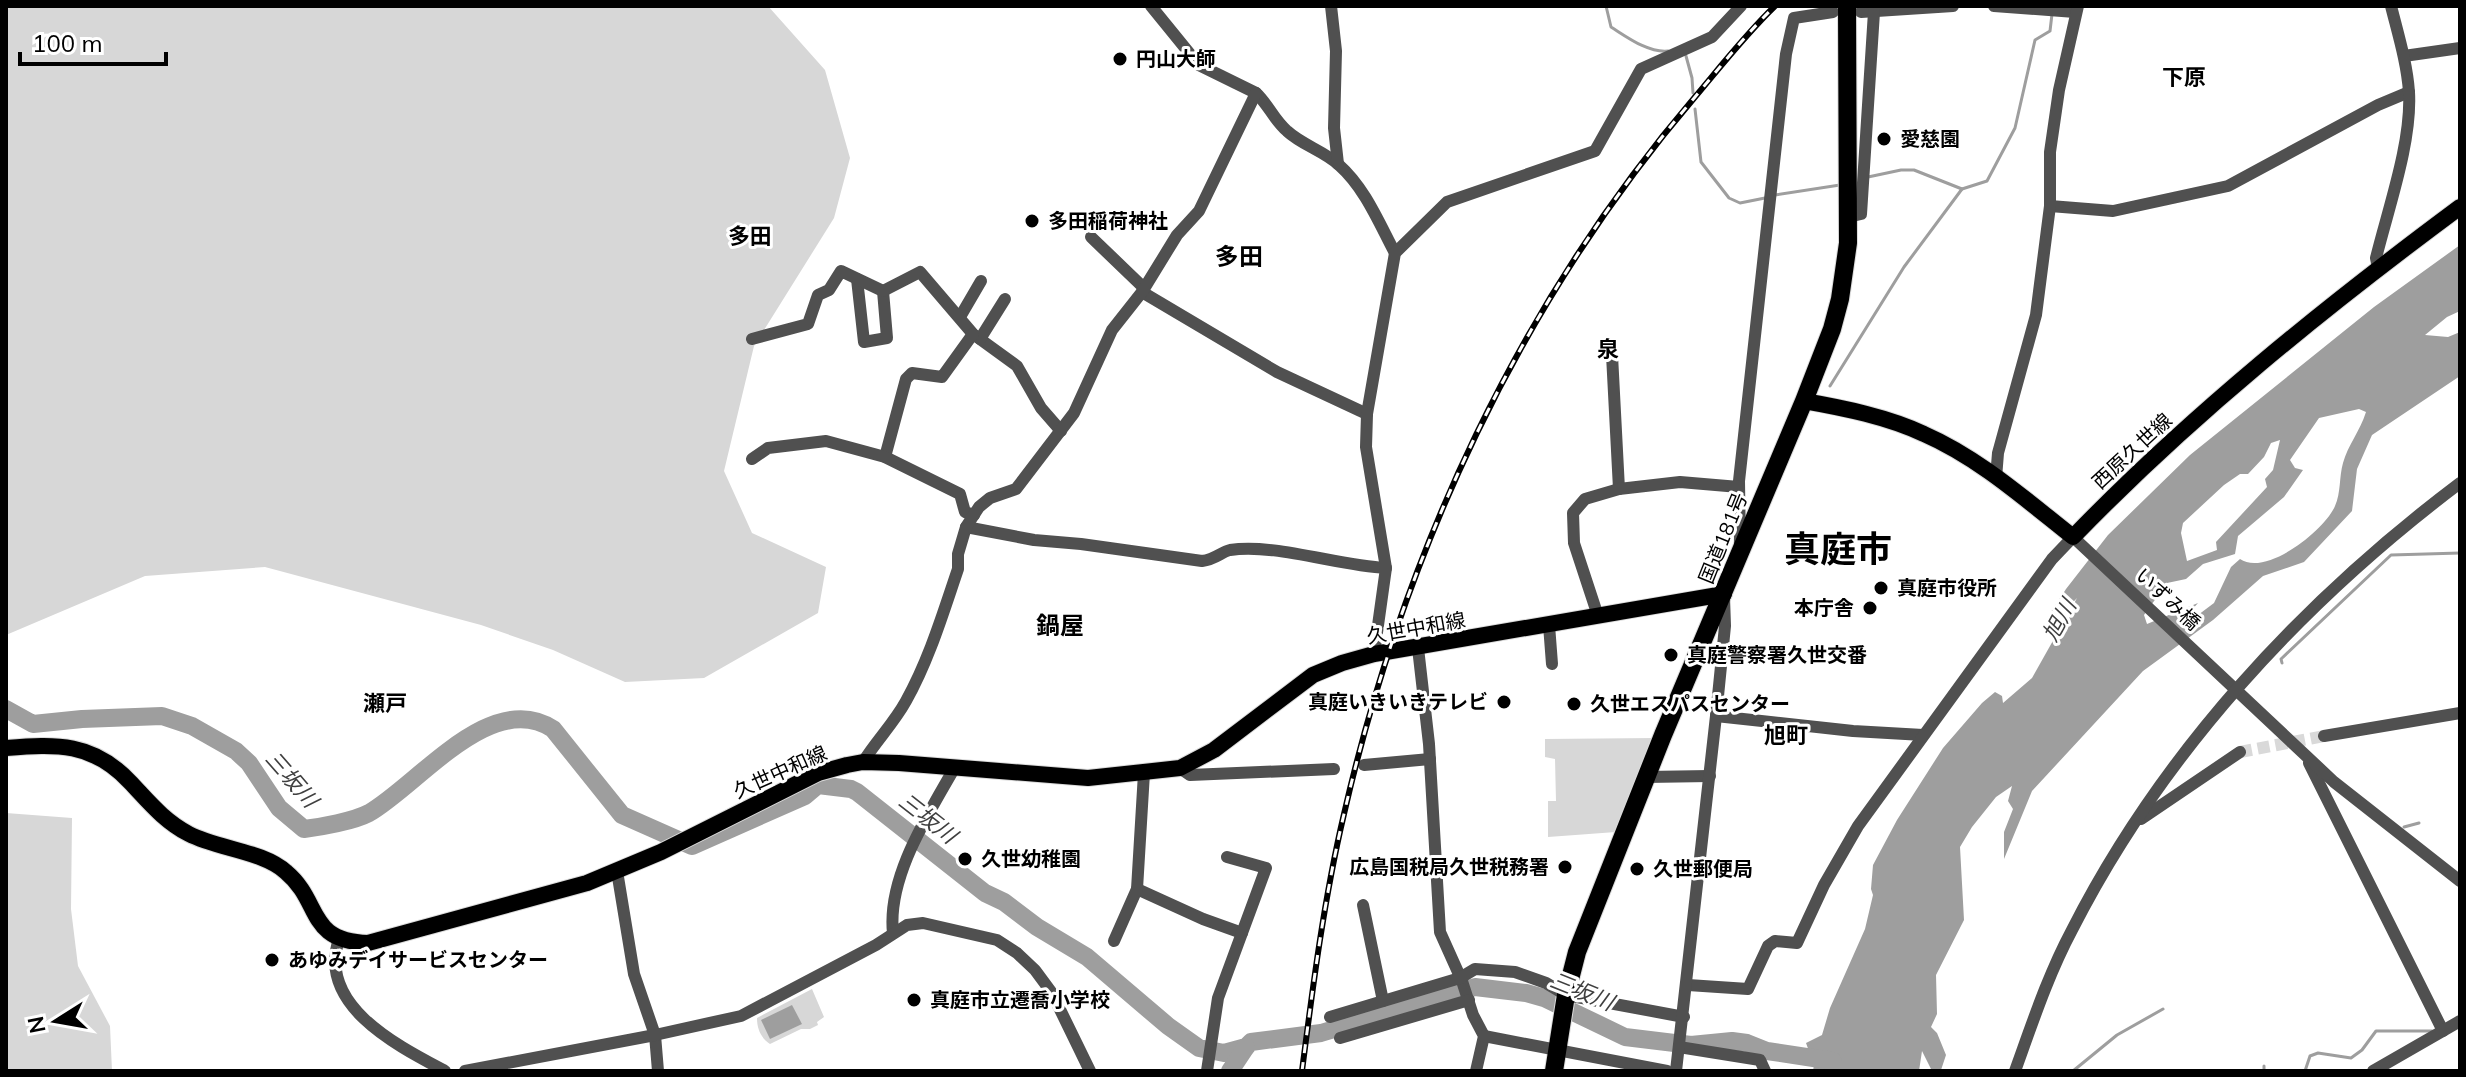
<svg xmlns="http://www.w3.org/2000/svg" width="2466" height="1077" font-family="Mulish,'Noto Sans JP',sans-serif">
  <rect width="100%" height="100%" fill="#fff"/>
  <g fill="#d7d7d7">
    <polygon points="6,6 768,6 825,70 850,158 834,218 754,346 724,471 752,533 826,567 818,613 704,678 625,682 553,650 481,625 265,567 145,576 6,635"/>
    <polygon points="1655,738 1616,832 1548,837 1548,801 1556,801 1555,759 1545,757 1545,739"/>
    <polygon points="6,813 72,818 71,909 78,966 110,1026 112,1071 6,1071"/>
    <path d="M812,989L824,1017L817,1022L818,1025L810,1029H801L770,1044C761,1038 757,1029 757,1018Z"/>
  </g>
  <g fill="#9e9e9e" fill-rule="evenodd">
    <path d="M2460,245V311L2447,317L2425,335L2448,337L2460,332V376L2372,435L2357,469L2352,511L2304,562L2263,576L2213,620L2143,671L2032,791L2004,859V832L2013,809L2008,801L2012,786L1996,797L1972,827L1960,847L1964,920L1936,975L1937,1014L1931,1027L1937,1033L1946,1055L1941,1070L1932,1071L1922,1051L1919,1071H1813L1814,1065L1806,1043L1822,1035L1830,1008L1865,929L1873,895L1871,889L1873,865L1897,820L1943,748L1982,703L1995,692L2002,696L2003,703L2032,678L2077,598L2064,612L2047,618L2066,589L2108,535L2190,455L2374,307ZM2359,409L2366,412C2360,431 2348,445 2343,463C2339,477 2341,493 2335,506C2325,530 2266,577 2240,559L2231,567L2214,603L2198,615L2189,613L2198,603L2147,624L2144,615L2167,583L2186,579L2203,564L2235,554L2238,536L2284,497L2303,470L2295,468L2290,460L2319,418ZM2280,440L2273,470L2265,479L2267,487L2216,542L2217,550L2187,561L2181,533L2183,523L2224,485L2240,474H2248L2264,457L2271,443Z"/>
    <polygon points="792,1005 802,1024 770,1039 761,1020"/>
  </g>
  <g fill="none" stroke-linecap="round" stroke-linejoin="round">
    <g stroke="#9e9e9e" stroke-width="3">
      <path d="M1606,6L1611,27C1627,37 1648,53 1668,51"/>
      <polyline points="1686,56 1692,78 1693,93"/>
      <polyline points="1695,109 1701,162 1729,198 1740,203 1765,198"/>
      <polyline points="1868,177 1901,170 1914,170 1962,189 1987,181 2015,128 2035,40 2050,31 2052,14"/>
      <polyline points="1775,195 1840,185"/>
      <polyline points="1830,386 1904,267 1962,189"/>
      <polyline points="2282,663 2281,659 2391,555 2460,553"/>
      <polyline points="2404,827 2419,823"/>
      <polyline points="2073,1071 2117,1035 2163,1009"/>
      <polyline points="2264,1071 2264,1066"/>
      <polyline points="2305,1071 2310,1056 2318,1053 2351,1058 2362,1050 2376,1031 2432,1031"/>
    </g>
    <g stroke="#9e9e9e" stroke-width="18">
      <path d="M6,709L33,724L82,719L162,716L192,726L236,751L249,763L279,808L304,829C321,827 354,821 369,813C417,786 491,688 553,729L622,815L692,846L805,796L818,785L851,789L857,792L985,893L1004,902L1037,927L1087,957L1168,1026L1199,1048L1224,1053L1246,1047L1251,1042L1321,1033L1475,987L1526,993L1544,998L1625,1037L1691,1045L1732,1041L1747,1043L1767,1051L1833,1061"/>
      <polyline points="1230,1071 1246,1047"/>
    </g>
    <polyline stroke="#d9d9d9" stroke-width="12" stroke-dasharray="12 6" stroke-linecap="butt" points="2240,752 2324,736"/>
    <g stroke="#dbdbdb" stroke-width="18">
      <g id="major">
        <path d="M1804,401C1844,408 1888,417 1924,434C1979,458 2026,500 2073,537C2191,415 2324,308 2460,207"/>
        <path d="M6,748C56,744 93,742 130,782C149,802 164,821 189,834C218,849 263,851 286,872C322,902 306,941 368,943L587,883L661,852L818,773L847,765L863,762L899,763L1088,778L1180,768L1214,750L1313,675L1342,663L1374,654L1724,594"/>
      </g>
    </g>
    <g stroke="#dbdbdb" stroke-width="20">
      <polyline id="highway" points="1554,1071 1566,995 1577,952 1663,735 1804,401 1832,329 1840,299 1848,243 1847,6"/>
    </g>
    <g stroke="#505050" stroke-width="12">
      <path d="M1151,6L1199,65L1256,93C1268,104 1274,120 1287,131C1302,145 1324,151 1339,165C1365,188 1379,223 1395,253"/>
      <polyline points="1331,6 1336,51 1334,128 1338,164"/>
      <polyline points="1994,6 2075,12"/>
      <polyline points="1861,12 1953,6"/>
      <polyline points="2404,56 2460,48"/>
      <polyline points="2050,206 2113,211 2228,186 2378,105 2409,92"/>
      <polyline points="1848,217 1861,214 1874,12"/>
      <polyline points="1091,237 1144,288"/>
      <path d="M2378,268L2376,258C2388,209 2412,142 2409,92C2407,63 2398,34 2391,6"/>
      <polyline points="857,279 864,342 887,338 883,291"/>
      <polyline points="1142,292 1277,372 1367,414"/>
      <polyline points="960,317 981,281"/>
      <polyline points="752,339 808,324 818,295 829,290 841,271 883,291 920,272 973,334 1017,366 1041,408 1061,431"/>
      <polyline points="980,339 1005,299"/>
      <polyline points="1612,355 1619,489"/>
      <polyline points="885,457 906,379 912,373 942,377 973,334"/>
      <polyline points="752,459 768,448 826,441 885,457 960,494 965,512 974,515"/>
      <polyline points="1996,478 1998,453 2036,315 2050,206 2050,152 2059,90 2078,6"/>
      <path d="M966,527L1034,540L1081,544L1202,561C1216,559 1221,552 1230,550C1274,543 1339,566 1386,568"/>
      <polyline points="1740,546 1739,481 1786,54 1794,18 1833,12"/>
      <polyline points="1598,616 1574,543 1573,513 1585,499 1619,489 1680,482 1739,487"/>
      <polyline points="1549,625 1552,664"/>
      <polyline points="1418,648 1429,744 1440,932 1462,981 1473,1015 1484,1036 1476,1071"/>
      <polyline points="1374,654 1386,568 1366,447 1367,414 1395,253 1447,202 1595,151 1641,69 1712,37 1741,6"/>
      <polyline points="1716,716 1853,731 1923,735"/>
      <polyline points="2324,736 2460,713"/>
      <path d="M863,762C876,741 894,723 906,701C929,660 943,613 958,569V554L966,527L979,507L990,498L1016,489L1074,413L1112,330L1142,292L1177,235L1199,211L1256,93"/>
      <polyline points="2309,763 2443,1031"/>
      <polyline points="1364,765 1430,759"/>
      <polyline points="1180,768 1190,775 1334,769"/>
      <polyline points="1646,777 1710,776"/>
      <polyline points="2141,819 2240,752"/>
      <polyline points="617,871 634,974 655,1035 658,1071"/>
      <polyline points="1137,889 1203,919 1242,933"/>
      <polyline points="1363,905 1383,1001"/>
      <path d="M893,933C887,877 928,815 955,767"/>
      <path d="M339,939C317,1005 396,1045 445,1071"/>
      <polyline points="1114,941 1137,889 1144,773"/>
      <polyline points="1688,985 1748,989 1768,946 1775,941 1797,943 1824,885 1858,826 2052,559 2073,537 2334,782 2460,881"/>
      <polyline points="1330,1017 1460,978 1475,969 1515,972 1546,983 1566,995 1684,1017"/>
      <polyline points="1484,1036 1667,1071"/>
      <polyline points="1340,1038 1469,1000"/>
      <polyline points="1679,1047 1760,1060 1765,1071"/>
      <polyline points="465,1071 655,1035 741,1016 876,945 907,925 923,923 997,940 1017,953 1035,970 1052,993 1090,1071"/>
      <polyline points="1207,1071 1218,998 1266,868 1227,857"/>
      <polyline points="1676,1071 1716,716 1725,626 1724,597"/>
      <path d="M2015,1071C2032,1024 2048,975 2072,930C2162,753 2302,602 2460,483"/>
      <polyline points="2373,1071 2460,1021"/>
    </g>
    <use href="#major" stroke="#000" stroke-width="16"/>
    <use href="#highway" stroke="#000" stroke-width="18"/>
    <g stroke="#000" stroke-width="6">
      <path id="rail" d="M1302,1071C1313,985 1324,899 1344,814C1404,552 1520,302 1695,97C1721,66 1746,34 1775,6"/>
    </g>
    <use href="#rail" stroke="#fff" stroke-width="3" stroke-dasharray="9" stroke-linecap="butt"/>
  </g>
  <g fill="#000" stroke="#fff" stroke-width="3">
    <circle cx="1120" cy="59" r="8"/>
    <circle cx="1884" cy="139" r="8"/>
    <circle cx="1032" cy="221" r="8"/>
    <circle cx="1881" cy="588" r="8"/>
    <circle cx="1870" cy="608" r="8"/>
    <circle cx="1671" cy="655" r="8"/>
    <circle cx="1504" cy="702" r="8"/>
    <circle cx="1574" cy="704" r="8"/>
    <circle cx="965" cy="859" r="8"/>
    <circle cx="1565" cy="867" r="8"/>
    <circle cx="1637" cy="869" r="8"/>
    <circle cx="272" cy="960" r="8"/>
    <circle cx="914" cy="1000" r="8"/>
  </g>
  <g text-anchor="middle" stroke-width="6" stroke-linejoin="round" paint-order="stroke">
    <g font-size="20" font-weight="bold" fill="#000" stroke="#fff" text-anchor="start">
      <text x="1136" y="66">円山大師</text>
      <text x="1900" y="146">愛慈園</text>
      <text x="1048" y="228">多田稲荷神社</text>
      <text x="1897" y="595">真庭市役所</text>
      <text x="1854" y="615" text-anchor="end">本庁舎</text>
      <text x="1687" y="662">真庭警察署久世交番</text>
      <text x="1488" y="709" text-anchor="end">真庭いきいきテレビ</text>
      <text x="1590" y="711">久世エスパスセンター</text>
      <text x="981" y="866">久世幼稚園</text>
      <text x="1549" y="874" text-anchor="end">広島国税局久世税務署</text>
      <text x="1653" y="876">久世郵便局</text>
      <text x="288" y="967">あゆみデイサービスセンター</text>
      <text x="930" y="1007">真庭市立遷喬小学校</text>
    </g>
    <g font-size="20" fill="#000" stroke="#fff">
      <text transform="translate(2132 451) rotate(-43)" y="7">西原久世線</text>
      <text transform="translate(1723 538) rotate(-68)" y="7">国道181号</text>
      <text transform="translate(2168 599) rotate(43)" y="7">いずみ橋</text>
      <text transform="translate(1416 628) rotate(-10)" y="7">久世中和線</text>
      <text transform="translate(780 772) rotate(-24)" y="7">久世中和線</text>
    </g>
    <g font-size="22" font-weight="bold" fill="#000" stroke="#fff">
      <text x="2184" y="85">下原</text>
      <text x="750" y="244">多田</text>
      <text x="1608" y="357">泉</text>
      <text x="385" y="711">瀬戸</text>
      <text x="1786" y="743">旭町</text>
    </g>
    <g font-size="22" font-style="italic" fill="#3f3f3f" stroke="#fff">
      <text transform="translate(2059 620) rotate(-61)" y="8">旭川</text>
      <text transform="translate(292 779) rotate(49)" y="8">三坂川</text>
      <text transform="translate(928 818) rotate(38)" y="8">三坂川</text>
      <text transform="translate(1582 991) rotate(22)" y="8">三坂川</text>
    </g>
    <g font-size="24" font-weight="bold" fill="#000" stroke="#fff">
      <text x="1239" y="265">多田</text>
      <text x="1060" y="634">鍋屋</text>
    </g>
    <g font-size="36" font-weight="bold" fill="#000" stroke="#fff">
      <text x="1838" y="562">真庭市</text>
    </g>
  </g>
  <rect width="2466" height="1077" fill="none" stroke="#000000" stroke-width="16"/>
  <g transform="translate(56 1021) rotate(259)" stroke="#ffffff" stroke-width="6" paint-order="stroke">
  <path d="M0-6L14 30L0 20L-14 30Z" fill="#000000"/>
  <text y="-12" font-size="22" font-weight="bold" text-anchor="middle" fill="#000000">N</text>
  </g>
  <path d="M20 52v12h146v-12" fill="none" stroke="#000000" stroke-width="4"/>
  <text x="32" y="52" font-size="24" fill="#000000" stroke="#ffffff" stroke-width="6" paint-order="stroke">100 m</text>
</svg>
